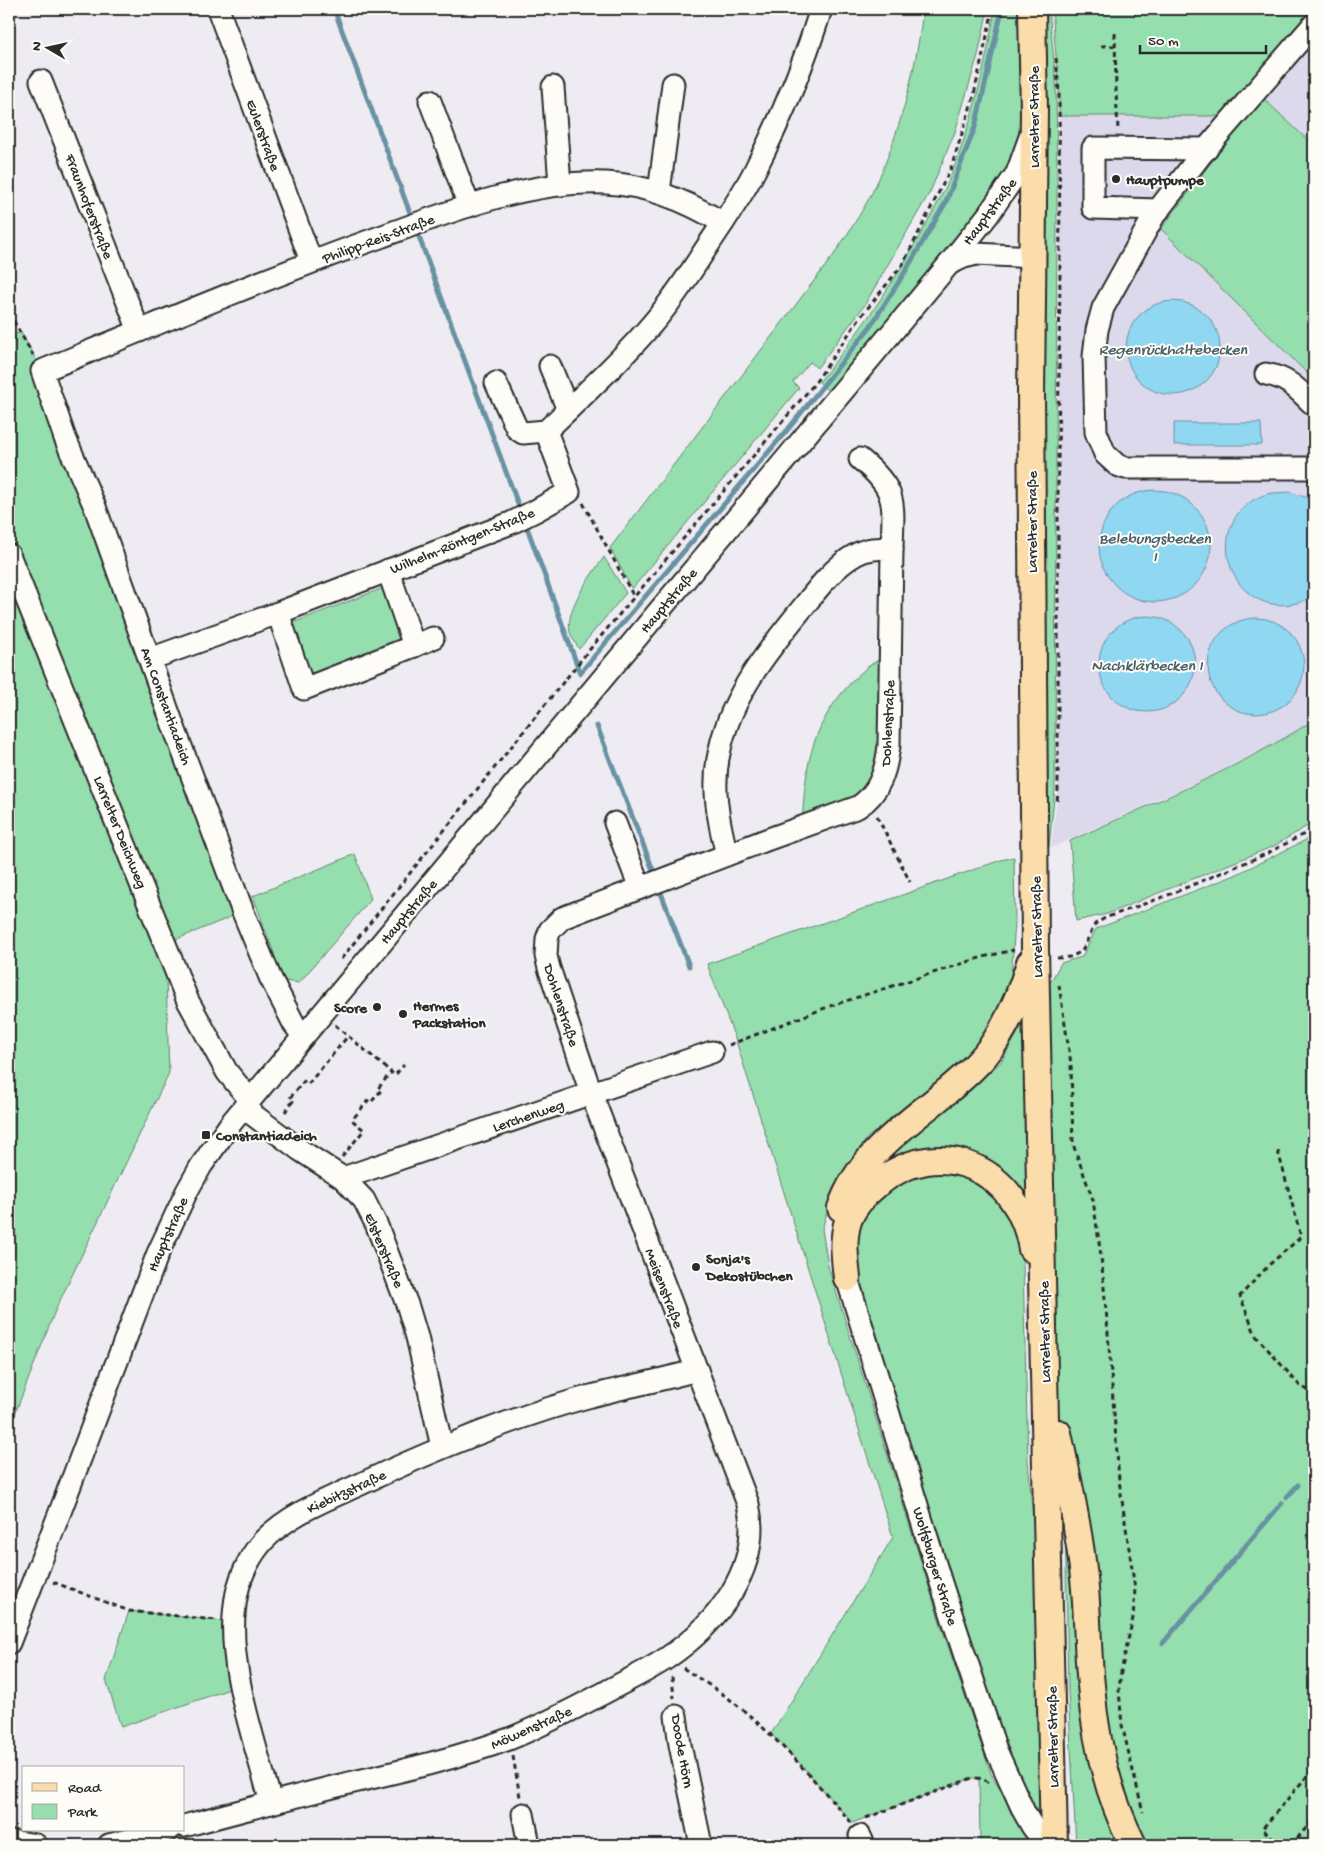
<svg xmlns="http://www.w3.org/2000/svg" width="1323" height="1854" font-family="'Gochi Hand',sans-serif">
  <rect width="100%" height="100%" fill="#eeecf2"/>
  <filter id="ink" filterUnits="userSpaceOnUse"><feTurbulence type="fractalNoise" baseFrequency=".02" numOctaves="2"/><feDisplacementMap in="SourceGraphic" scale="10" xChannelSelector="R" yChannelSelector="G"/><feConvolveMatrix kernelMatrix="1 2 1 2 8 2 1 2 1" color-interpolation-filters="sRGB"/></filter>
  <g filter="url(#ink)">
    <polygon fill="#dcd9ec" points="1314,24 1314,720 1286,738 1202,780 1051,848 1058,789 1059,116 1237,116"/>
    <g fill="#95deae" stroke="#60846c">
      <path d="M923,9H988L978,55L955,132L930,192L864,306L817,368L810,362L793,382L799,388L632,589L610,548L833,256C850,230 868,204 880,176C902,124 917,65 923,9Z"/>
      <path d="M995,9H1018L1020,122L1016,153L1002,185L829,392L819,382C856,336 891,288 920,235C934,210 949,184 958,157C975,109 987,59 995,9Z"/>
      <polygon points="1043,9 1049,9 1056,83 1057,176 1055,788 1049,847 1045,847 1044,536 1047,166"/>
      <polygon points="1052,9 1314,9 1314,24 1237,116 1059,116 1059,92"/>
      <polygon points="1264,99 1314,146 1314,380 1161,229 1237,128"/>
      <polygon points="21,332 42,371 243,912 165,944 169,1073 55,1311 9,1429 9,336"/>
      <path d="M604,557L626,593L579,649C576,644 572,638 570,632C565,607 591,576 604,557Z"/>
      <polygon points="383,588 404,641 310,677 290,624"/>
      <path d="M890,654L880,783L802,826C805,771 809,729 848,686C861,671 872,662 890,654Z"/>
      <path d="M1314,720V822L1274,846L1107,914L1076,921L1070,841C1152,803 1238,769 1314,720Z"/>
      <polygon points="1314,836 1314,1845 1133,1845 1129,1836 1045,1370 1037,1006 1061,963 1082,957 1096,929 1233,876"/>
      <polygon points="355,854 371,899 299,983 284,981 253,896"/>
      <polygon points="1014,857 1015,922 1011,978 990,1033 947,1076 868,1137 836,1183 822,1229 828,1266 940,1622 991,1774 1033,1845 980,1845 979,1778 972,1778 852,1823 796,1759 771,1734 893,1537 736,1041 707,964 1001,860"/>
      <polygon points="1027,1017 1031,1202 1003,1172 963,1150 912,1150 868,1174 909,1136 956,1102 1001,1062"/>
      <polygon points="954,1173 995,1194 1017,1228 1023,1264 1028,1461 1037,1564 1040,1749 1039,1821 995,1722 850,1250 861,1216 885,1188 925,1174"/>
      <polygon points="1065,1509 1083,1710 1106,1815 1120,1845 1076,1845 1068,1691"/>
      <polygon points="129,1611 233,1622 241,1685 121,1727 106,1680"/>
    </g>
    <g fill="#90d7f2" stroke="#6892a2">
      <circle cx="1173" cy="348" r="47"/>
      <polygon points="1174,423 1261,423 1262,445 1174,445"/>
      <circle cx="1155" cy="546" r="56"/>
      <path d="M1290,492L1311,499L1314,502V595C1309,598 1303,602 1297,603C1226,620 1198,516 1267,494C1274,492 1283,493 1290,492Z"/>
      <circle cx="1147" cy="664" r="48"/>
      <circle cx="1256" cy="666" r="48"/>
    </g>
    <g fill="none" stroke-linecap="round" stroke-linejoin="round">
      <g stroke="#6892a2" stroke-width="5">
        <polyline points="9,9 10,9"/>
        <polyline points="334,9 410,213"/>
        <polyline points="419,237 519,507"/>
        <polyline points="528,530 580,673 789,428 870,327 905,272 946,202 975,127 986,81 1002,9"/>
        <polyline points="597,726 653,870"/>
        <polyline points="661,893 689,966"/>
        <polyline points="1287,1497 1298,1485"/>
        <polyline points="1163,1643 1282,1503"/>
      </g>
      <g stroke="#2b2b2b" stroke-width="25">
        <g id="minor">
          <polyline points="218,9 311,261"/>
          <polyline points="1314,24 1200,156 1155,214 1103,308 1097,330 1094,356 1096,432 1105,454 1117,465 1125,468 1314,468"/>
          <polyline points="41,81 139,331"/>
          <polyline points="553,87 560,185"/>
          <polyline points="430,101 469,206"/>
          <polyline points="659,192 673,84"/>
          <polyline points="1159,210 1093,208 1093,148 1207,149"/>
          <polyline points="949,264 988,215 1017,173 1030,137"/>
          <polyline points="550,366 568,410"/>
          <path d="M1266,374C1289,378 1298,390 1314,405"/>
          <polyline points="496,383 517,429 523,433 546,431"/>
          <path d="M860,459C899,491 893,503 892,549"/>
          <polyline points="9,555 187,999 227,1072 250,1100"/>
          <polyline points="278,613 304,689 414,646 388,570"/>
          <polyline points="414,646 433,638"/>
          <path d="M150,659L278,613L511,523L537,510L569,492L546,431C582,396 620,362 652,324C672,301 689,275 705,250C722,224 741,198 755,170C781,119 804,64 821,9"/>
          <polyline points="615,823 640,888"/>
          <path d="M303,1036L294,1024L270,977L243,912L173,725L95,507L65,438L42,371C154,325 266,278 380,237C452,211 528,180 606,183C649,185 687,201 723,223"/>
          <polyline points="244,1108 300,1150 343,1178 364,1200 377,1226 408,1307 417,1337 442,1447"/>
          <polyline points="343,1178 712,1052"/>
          <polyline points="847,1278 941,1583 996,1750 1024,1812 1032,1826 1046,1845"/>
          <polyline points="9,1643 60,1512 158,1253 187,1191 201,1166 231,1123 949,264 964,257 976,254 1033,257"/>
          <polyline points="676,1716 680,1745 701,1845"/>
          <path d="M271,1803C255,1740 223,1658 237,1593C241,1574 251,1554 264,1540C291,1512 331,1498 365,1482C438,1448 513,1417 591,1396C626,1387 662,1380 697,1370"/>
          <polyline points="523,1814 529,1845"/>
          <path d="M184,1826C236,1812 289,1798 341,1785C397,1772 455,1759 509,1739C542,1726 573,1709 604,1693C625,1681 648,1671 667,1658C717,1624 763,1567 748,1504L591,1093L549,968L546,956L547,939L550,930L562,918L766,840L858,807C880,793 886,770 889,746L892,549C878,548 867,548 855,555C835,566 818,588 804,606C769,649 732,694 720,749C711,785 718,820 727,855"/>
          <polyline points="860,1836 864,1845"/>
          <polyline points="9,1841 36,1845"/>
          <polyline points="109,1845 169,1830"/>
        </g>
      </g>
      <g stroke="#2b2b2b" stroke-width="30">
        <g id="major">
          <polyline points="1032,9 1034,111 1031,394 1035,948 1054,1845"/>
          <path d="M841,1208C863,1143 930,1112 975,1066C1003,1039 1019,999 1030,963"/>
          <path d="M847,1278C845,1259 842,1240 848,1221C853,1206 864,1195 876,1185C940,1131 1020,1170 1032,1249"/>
          <path d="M1058,1433C1068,1481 1079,1529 1084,1578C1088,1614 1087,1649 1091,1685C1095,1740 1108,1795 1133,1845"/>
        </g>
      </g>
      <g stroke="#2b2b2b" stroke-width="3" stroke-dasharray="5 4" stroke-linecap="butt">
        <polyline points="1115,33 1116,92 1118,130"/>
        <polyline points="1101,46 1115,46"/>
        <polyline points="1056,58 1059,92 1060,272 1058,467 1058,789 1057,802"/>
        <polyline points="9,313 33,355"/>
        <polyline points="583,503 634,597"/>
        <polyline points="877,816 910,882"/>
        <polyline points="1057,958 1071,957 1082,951 1095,924 1105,918 1166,896 1268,853 1314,829"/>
        <polyline points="341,959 585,655 815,383 859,319 903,264 951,168 973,99 993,9"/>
        <polyline points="1059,985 1071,1064 1073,1144 1093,1200 1101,1256 1107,1320 1119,1480 1135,1589 1133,1618 1121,1672 1119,1690 1122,1725 1143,1812"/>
        <polyline points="335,1025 348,1036"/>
        <polyline points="729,1045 830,1006 983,957 1014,950"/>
        <polyline points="285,1112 293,1101 290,1098 305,1080 309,1083 348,1036 391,1072"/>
        <polyline points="1278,1151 1301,1237 1270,1264 1240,1296 1256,1336 1301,1387 1314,1392"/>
        <polyline points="342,1157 364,1130 352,1120 370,1098 373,1100 380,1092 377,1090 391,1072 395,1075 404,1065"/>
        <polyline points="53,1582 129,1611 216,1620"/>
        <path d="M683,1668C701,1680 720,1691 737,1705C779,1739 815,1781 851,1822"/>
        <polyline points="672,1677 674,1698"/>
        <polyline points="513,1756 520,1797"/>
        <path d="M866,1818L972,1778C979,1778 986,1778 990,1785"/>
        <polyline points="1281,1845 1262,1829 1314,1768"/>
        <polyline points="1291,1845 1314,1819"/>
      </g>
      <use href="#minor" stroke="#fdfcf7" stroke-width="21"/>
      <use href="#major" stroke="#fbddab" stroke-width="26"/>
    </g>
  </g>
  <g fill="#2b2b2b" stroke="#fdfcf7" stroke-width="2">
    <circle cx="1116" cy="179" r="5"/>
    <circle cx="377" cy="1007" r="5"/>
    <circle cx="403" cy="1014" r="5"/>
    <rect x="201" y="1130" width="10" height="10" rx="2.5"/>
    <circle cx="696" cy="1267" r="5"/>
  </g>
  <g text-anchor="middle" stroke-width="4" stroke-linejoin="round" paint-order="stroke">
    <g font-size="15" fill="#2b2b2b" stroke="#fdfcf7">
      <text transform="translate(1033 117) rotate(-90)" y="5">Larrelter Straße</text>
      <text transform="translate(264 135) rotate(70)" y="5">Eulerstraße</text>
      <text transform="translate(90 206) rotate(69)" y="5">Fraunhoferstraße</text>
      <text transform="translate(989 211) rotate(-53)" y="5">Hauptstraße</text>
      <text transform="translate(378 238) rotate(-20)" y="5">Philipp-Reis-Straße</text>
      <text transform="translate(1031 522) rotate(-90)" y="5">Larrelter Straße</text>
      <text transform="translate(462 540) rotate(-22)" y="5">Wilhelm-Röntgen-Straße</text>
      <text transform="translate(668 600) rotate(-50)" y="5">Hauptstraße</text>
      <text transform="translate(167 706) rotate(70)" y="5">Am Constantiadeich</text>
      <text transform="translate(887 723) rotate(-87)" y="5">Dohlenstraße</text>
      <text transform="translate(121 832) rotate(68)" y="5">Larrelter Deichweg</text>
      <text transform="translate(408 911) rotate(-50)" y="5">Hauptstraße</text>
      <text transform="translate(1036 927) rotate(-91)" y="5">Larrelter Straße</text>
      <text transform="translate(562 1005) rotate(72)" y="5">Dohlenstraße</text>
      <text transform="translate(528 1115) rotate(-19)" y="5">Lerchenweg</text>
      <text transform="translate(167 1234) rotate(-66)" y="5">Hauptstraße</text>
      <text transform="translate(385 1250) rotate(67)" y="5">Elsterstraße</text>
      <text transform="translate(665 1288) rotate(69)" y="5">Meisenstraße</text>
      <text transform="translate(1044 1332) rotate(-91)" y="5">Larrelter Straße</text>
      <text transform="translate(346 1491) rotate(-25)" y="5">Kiebitzstraße</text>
      <text transform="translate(936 1566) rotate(73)" y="5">Wolfsburger Straße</text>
      <text transform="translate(531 1727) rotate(-24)" y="5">Möwenstraße</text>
      <text transform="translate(1052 1737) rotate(-91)" y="5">Larrelter Straße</text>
      <text transform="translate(683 1751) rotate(80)" y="5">Doode Hörn</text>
    </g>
    <g font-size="15" font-weight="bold" fill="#2b2b2b" stroke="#fdfcf7" text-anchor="start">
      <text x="1126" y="184">Hauptpumpe</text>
      <text x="413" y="1010">Hermes<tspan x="413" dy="17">Packstation</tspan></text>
      <text x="367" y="1012" text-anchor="end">Score</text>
      <text x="216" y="1140">Constantiadeich</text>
      <text x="706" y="1263">Sonja's<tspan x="706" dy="17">Dekostübchen</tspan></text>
    </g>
    <g font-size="16" font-style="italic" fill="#495f67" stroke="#fdfcf7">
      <text x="1173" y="354">Regenrückhaltebecken</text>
      <text x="1155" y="543">Belebungsbecken<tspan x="1155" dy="18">I</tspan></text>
      <text x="1147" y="670">Nachklärbecken I</text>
    </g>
  </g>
  <rect width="1323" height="1854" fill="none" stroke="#fdfcf7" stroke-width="30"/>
  <rect x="15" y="15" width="1293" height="1824" fill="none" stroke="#2b2b2b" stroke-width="2" filter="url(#ink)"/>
  <rect x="22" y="1766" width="162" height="65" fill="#fdfcf7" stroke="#a9a8a5"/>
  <rect x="32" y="1783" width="25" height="8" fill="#fbddab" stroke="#a9a8a5"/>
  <text x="68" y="1792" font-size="15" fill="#2b2b2b">Road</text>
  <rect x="32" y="1804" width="25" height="15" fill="#95deae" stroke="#a9a8a5"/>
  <text x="68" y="1816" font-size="15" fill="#2b2b2b">Park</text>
  <g transform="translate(48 48) rotate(279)" stroke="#fdfcf7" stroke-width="4" paint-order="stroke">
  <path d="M0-4L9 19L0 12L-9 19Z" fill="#2b2b2b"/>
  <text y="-8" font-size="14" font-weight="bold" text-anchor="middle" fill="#2b2b2b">N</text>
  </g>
  <path d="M1140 45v8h126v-8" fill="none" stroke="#2b2b2b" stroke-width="2.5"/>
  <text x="1148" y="45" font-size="15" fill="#2b2b2b" stroke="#fdfcf7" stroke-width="4" paint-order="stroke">50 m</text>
</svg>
